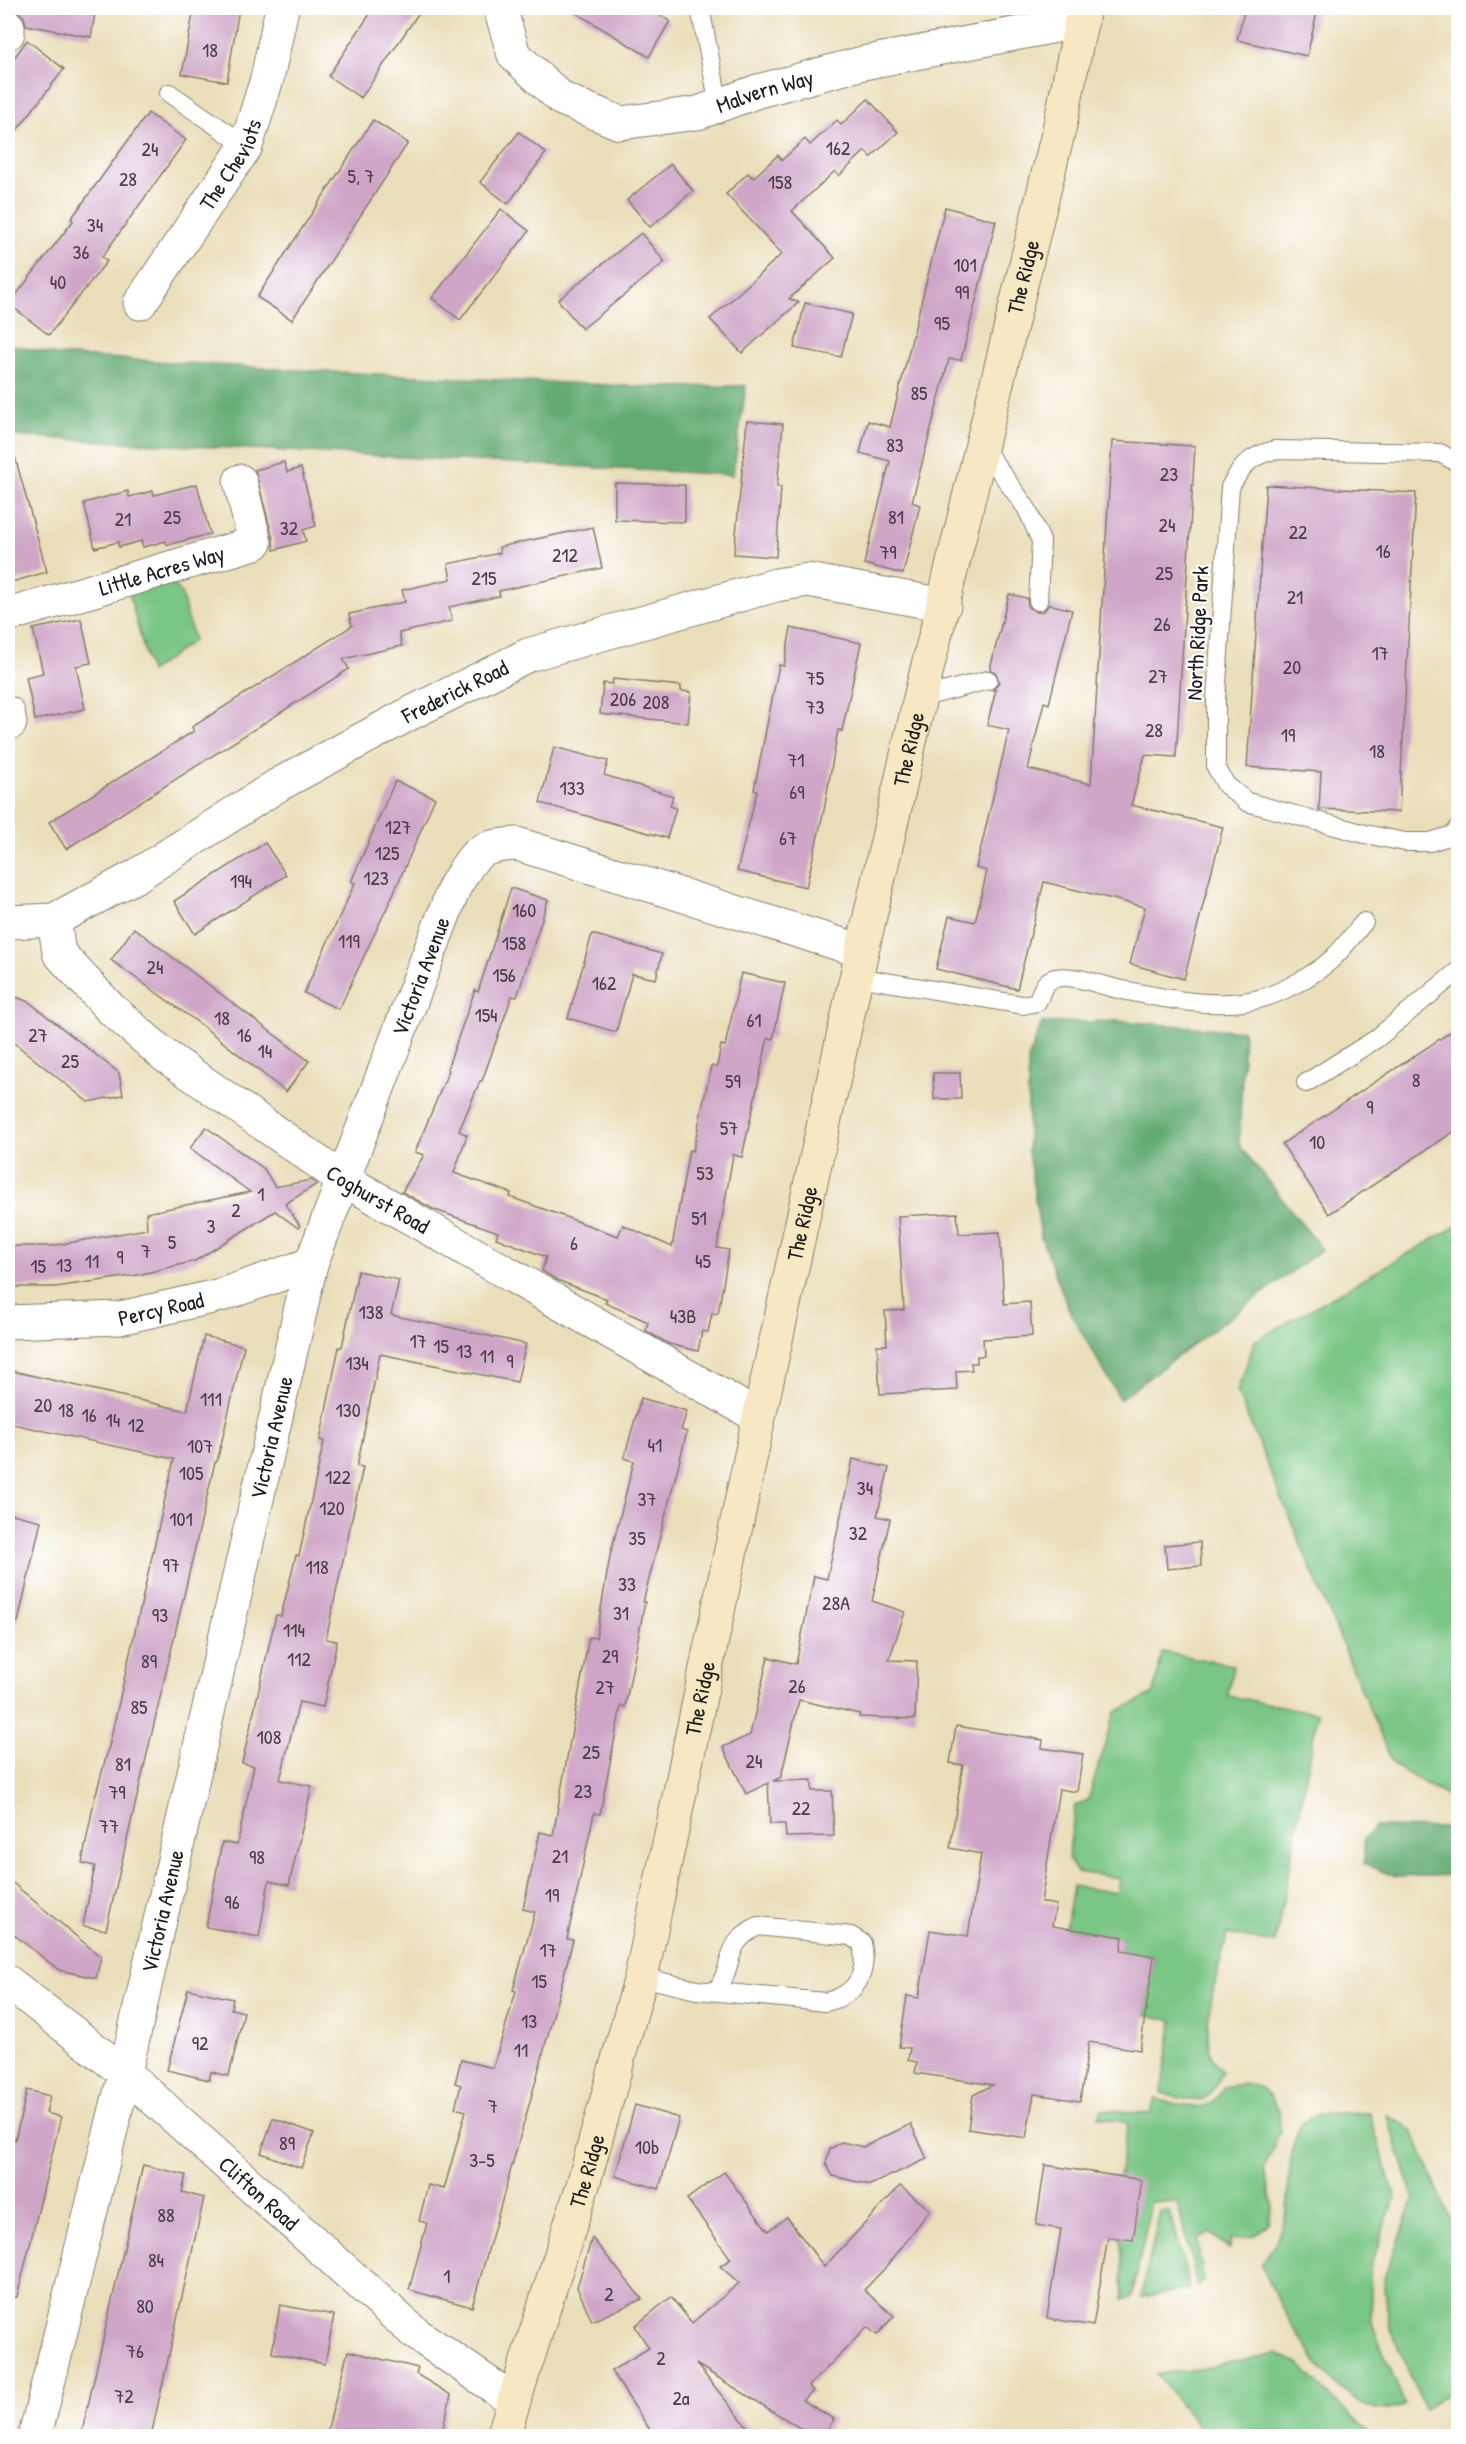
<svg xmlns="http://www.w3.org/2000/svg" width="1466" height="2444" font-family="'Patrick Hand',sans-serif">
  <rect width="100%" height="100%" fill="#fff"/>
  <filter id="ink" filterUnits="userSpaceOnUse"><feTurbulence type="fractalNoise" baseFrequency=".0167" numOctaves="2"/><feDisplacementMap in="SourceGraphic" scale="12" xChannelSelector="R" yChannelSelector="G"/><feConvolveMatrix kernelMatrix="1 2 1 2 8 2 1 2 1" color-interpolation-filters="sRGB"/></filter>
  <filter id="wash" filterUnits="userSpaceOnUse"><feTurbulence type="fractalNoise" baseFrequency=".008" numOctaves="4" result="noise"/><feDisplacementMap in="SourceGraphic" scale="24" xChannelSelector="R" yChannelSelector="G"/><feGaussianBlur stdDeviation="1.35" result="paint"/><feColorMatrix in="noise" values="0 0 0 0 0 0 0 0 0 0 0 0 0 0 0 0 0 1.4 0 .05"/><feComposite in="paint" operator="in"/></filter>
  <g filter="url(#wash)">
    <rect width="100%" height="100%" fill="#eadeba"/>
    <g fill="#7ac685" stroke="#4b7150" stroke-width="1.5">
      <polygon points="172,583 181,593 194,640 150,672 128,590"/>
      <polygon points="1458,1225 1458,1798 1450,1798 1393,1765 1237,1392 1255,1341"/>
      <path d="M1162,1652L1233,1665L1228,1696L1318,1713L1275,1943L1227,1934C1220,1968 1191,2045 1222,2071C1206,2111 1197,2101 1161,2093L1173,2021L1145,2014L1154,1956L1121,1950L1123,1937L1066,1928L1073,1886L1117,1893L1119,1878L1077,1872L1068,1859L1075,1806L1088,1800L1115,1712L1154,1694Z"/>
      <path d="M1242,2084L1260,2087L1271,2097L1279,2111L1280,2130L1264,2170L1273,2206L1269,2223L1254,2236L1235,2239L1232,2237L1229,2249L1210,2232L1197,2239L1204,2282L1198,2285L1177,2202H1151L1132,2298L1123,2299L1119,2177L1128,2123L1099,2117L1102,2109L1150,2114L1155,2099C1183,2105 1209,2118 1224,2087Z"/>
      <path d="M1369,2112L1395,2199L1370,2268L1372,2324L1405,2405C1397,2407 1385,2411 1377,2409C1326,2397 1282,2310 1261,2265L1275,2244L1287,2212L1291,2153L1301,2123L1319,2114Z"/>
      <polygon points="1387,2115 1412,2130 1458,2237 1458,2385 1425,2410 1389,2325 1384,2278 1414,2199"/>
      <polygon points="1160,2211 1169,2211 1190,2289 1141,2297"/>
      <polygon points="1276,2353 1301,2365 1324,2391 1373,2436 1203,2432 1157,2374 1199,2369"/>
    </g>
    <g fill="#63ab72" stroke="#406447" stroke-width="1.5">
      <polygon points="8,344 56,355 314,371 649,387 746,386 733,475 11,436 8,436"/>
      <polygon points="1119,1021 1244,1031 1239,1145 1322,1249 1120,1399 1070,1312 1041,1237 1028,1152 1028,1059 1042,1023"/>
      <polygon points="1376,1827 1458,1828 1458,1875 1396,1877 1364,1864 1364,1838"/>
    </g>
    <g id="blocks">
      <g fill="#cfa6c8">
        <polygon points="8,8 96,8 91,37 26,25 24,17 18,11"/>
        <polygon points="194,8 239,8 227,82 182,74"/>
        <polygon points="374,8 422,8 361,98 328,76"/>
        <polygon points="568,8 646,8 670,21 649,57"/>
        <polygon points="1245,8 1318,8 1307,56 1237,40"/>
        <polygon points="27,40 64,69 8,142 8,66"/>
        <polygon points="868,99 898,132 871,157 865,151 839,176 835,171 792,211 835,258 789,299 799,302 742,353 710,319 782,254 726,194 748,173 753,178 778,155 782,160 805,139 810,145 837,120 841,125"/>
        <polygon points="148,113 186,140 102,257 107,261 49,335 9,304 73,221 71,219"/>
        <polygon points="373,120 408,143 292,320 257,297"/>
        <polygon points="519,132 546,153 508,204 480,182"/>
        <polygon points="671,164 693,191 650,227 627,200"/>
        <polygon points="945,207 996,221 961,360 949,359 912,502 920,505 903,574 864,564 890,461 860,453 868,421 890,427"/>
        <polygon points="501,209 529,231 460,320 432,298"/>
        <polygon points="641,233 665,262 582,329 558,300"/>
        <polygon points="805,303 852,314 841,357 794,348"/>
        <polygon points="747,421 783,424 777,487 781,487 776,557 734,554"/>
        <polygon points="1112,441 1195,446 1176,757 1145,755 1131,805 1223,827 1184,979 1130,964 1145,907 1044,882 1017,989 936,969 949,916 975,922 987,871 976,868 1009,730 987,725 996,690 993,690 999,682 996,673 990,669 1009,594 1027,598 1028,607 1037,612 1044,611 1049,604 1072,610 1049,704 1044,702 1028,769 1091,784"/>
        <polygon points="15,457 47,572 8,583 8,458"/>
        <polygon points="284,462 287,472 301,468 316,526 303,530 306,541 274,550 273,539 255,470"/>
        <polygon points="615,483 685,485 685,522 615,520"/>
        <polygon points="197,484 210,534 167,545 166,541 143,547 141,541 119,547 118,542 95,548 84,503 128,491 129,497 153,491 154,495"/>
        <polygon points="1266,485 1416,493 1399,812 1319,809 1321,772 1247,767"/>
        <polygon points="593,527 602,568 499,591 500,596 449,607 452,621 399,633 402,646 343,659 349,669 66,849 49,822 194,731 192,727 352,626 349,614 405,602 402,590 451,579 448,564 500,553 499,547"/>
        <polygon points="81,619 91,663 76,666 85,709 35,720 26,677 43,673 33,629"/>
        <polygon points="791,628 861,643 842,731 838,730 824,810 806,887 737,871 757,791 754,790 779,665 784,666"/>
        <polygon points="613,679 681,686 681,691 691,692 688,723 600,714 603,683 612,684"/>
        <polygon points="554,747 608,761 604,775 673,796 670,806 676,808 667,838 540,803"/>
        <polygon points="395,781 435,798 391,899 339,1009 304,993 355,883 351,882"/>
        <polygon points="265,843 286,875 195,934 174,901"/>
        <polygon points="511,888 548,900 517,997 512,996 482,1081 480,1081 459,1131 467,1135 454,1173 511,1193 510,1197 618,1236 623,1225 672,1247 689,1150 693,1151 711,1066 717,1067 721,1045 725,1046 741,973 785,983 773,1039 768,1038 742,1157 733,1155 717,1248 729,1250 718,1314 712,1313 708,1332 702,1331 698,1351 669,1344 646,1331 648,1322 605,1303 607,1299 557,1280 542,1271 546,1257 496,1238 498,1232 435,1210 402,1192 424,1155 415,1152 449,1070 447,1069 475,990 478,992"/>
        <polygon points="134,928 309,1061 286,1092 200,1024 111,960"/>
        <polygon points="592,934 662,954 656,979 632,974 616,1032 568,1018"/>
        <polygon points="8,994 29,1002 119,1073 123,1095 88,1102 8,1038"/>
        <polygon points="1458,1027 1458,1129 1329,1214 1282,1144"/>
        <polygon points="933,1073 960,1073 961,1099 934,1099"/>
        <polygon points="206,1127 264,1169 275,1187 311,1180 317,1184 285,1204 300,1226 298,1228 275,1211 195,1261 138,1275 90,1282 55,1287 8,1287 8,1246 51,1246 147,1229 146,1213 250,1192 190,1148"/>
        <polygon points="957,1213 959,1234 1000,1232 1004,1304 1030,1302 1032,1336 983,1339 984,1356 977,1356 977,1363 971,1363 972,1370 956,1371 957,1390 880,1394 877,1345 887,1345 885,1311 904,1310 898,1216"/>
        <polygon points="358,1271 399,1280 391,1315 526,1344 517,1382 380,1354 357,1466 363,1467 326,1639 337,1641 323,1707 299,1702 280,1780 312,1786 289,1885 269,1881 259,1937 206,1927 222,1842 237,1845 254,1766 242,1763 276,1615 281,1616 296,1555 299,1556 324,1441 320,1440 339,1347 342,1347"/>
        <polygon points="204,1336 244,1346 217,1462 215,1462 106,1930 83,1926 95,1866 82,1863 94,1801 109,1746 174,1459 8,1423 8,1370 187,1411"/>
        <polygon points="641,1398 687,1411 681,1430 687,1432 643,1602 645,1602 625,1707 621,1706 600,1814 594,1813 567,1939 573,1940 536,2080 472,2307 409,2290 427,2223 419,2221 428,2185 444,2189 466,2111 455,2108 461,2085 455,2083 461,2060 493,2068 516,1991 513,1990 535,1912 523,1909 540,1832 553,1835 589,1637 596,1638 610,1556 634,1461 624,1458"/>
        <polygon points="853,1459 889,1468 877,1516 890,1519 872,1601 905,1612 889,1660 917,1661 915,1719 859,1717 860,1714 799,1700 781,1777 773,1781 812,1780 812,1791 832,1791 834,1836 786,1837 785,1824 770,1824 768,1783 746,1794 723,1747 750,1735 768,1657 796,1664 814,1576 827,1579"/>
        <polygon points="8,1513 41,1521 18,1622 8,1621"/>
        <polygon points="1200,1542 1201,1566 1167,1569 1165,1545"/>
        <polygon points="956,1726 1043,1740 1042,1748 1083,1754 1077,1792 1059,1789 1041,1902 1056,1905 1052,1926 1123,1937 1121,1950 1154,1956 1140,2050 1089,2042 1080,2101 1034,2094 1026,2138 968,2129 973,2095 993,2085 915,2073 917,2062 908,2060 910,2048 899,2047 907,1996 919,1998 930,1930 968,1936 981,1854 950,1848 963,1765 950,1763"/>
        <polygon points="8,1879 101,1957 96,1978 59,1970 8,1930"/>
        <polygon points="188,1989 233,1999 231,2009 244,2012 229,2076 211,2072 209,2080 167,2070"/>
        <polygon points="27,2090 50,2096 46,2113 61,2117 17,2297 8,2296 8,2138 15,2140"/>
        <polygon points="635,2105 679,2118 659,2189 615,2176"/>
        <polygon points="273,2118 314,2133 301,2168 261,2153"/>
        <polygon points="911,2124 927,2159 870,2185 833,2176 826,2163 830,2149 842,2142 863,2147"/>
        <polygon points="143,2165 186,2175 182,2192 204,2198 151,2436 81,2436"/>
        <polygon points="1045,2165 1142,2180 1133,2240 1108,2237 1093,2326 1047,2318 1061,2229 1036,2225"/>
        <polygon points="724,2172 768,2231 787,2217 824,2267 900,2186 930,2210 888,2265 864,2290 894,2316 877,2335 867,2327 809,2386 813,2391 802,2400 834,2419 823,2436 813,2436 696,2364 755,2436 654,2436 611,2371 649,2348 635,2326 671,2297 692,2323 739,2283 720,2266 731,2259 687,2199"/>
        <polygon points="592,2238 642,2299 592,2321 577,2287"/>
        <polygon points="280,2305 334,2315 325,2364 272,2353"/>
        <polygon points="348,2351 418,2368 416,2374 451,2395 441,2436 326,2436"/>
      </g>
    </g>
  </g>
  <g filter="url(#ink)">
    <use href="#blocks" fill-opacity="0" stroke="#837d6b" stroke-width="1.5"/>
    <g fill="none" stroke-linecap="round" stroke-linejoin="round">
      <g stroke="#837d6b" stroke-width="20">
        <g id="service">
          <polyline points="700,8 719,105"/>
          <polyline points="169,93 246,146"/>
          <polyline points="983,447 1027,509 1041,541 1038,601"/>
          <path d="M1458,463L1440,453L1275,450C1250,456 1243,464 1230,487L1216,699V767L1226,785L1247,802L1365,834L1405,842H1430L1456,834L1458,828"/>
          <polyline points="920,698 988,680"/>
          <path d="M857,977L1023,1005L1037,1002C1042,992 1043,981 1055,978C1072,974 1101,985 1118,989C1162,998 1214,1010 1259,999C1280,994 1314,975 1331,960C1343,949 1353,935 1364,922"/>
          <polyline points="1306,1083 1376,1039 1458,971"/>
          <path d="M641,1977L697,1990L825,2002C857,1995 868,1974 862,1943L851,1936L758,1926C722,1944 736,1963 717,1990"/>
        </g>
      </g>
      <g stroke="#837d6b" stroke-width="35">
        <g id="minor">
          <path id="s1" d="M500,8L514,55L562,99L620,123L698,113L758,91L863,63L1082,21"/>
          <polyline points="8,27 8,33"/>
          <path id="s2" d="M140,303L246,146L267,79L282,8"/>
          <path id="s3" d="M8,615L255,543L240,481"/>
          <polyline points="8,713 10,723"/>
          <path id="s4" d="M54,920L59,953L110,1008L164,1055L341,1178L759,1417"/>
          <path id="s5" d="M8,922L54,920L136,876L278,785L409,714L528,655L776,585L808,580L944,605"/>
          <path id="s6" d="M8,1322L120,1318L221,1295L311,1264"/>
          <path id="s7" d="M8,1982L125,2073L415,2333L513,2400"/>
          <path id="s8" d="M35,2436L125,2073L311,1264L454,888C474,854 476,846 517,844L862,951"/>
        </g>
      </g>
      <g stroke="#837d6b" stroke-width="35">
        <g id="secondary">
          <path id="s9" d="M503,2436L583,2185L641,1977L759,1417L862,951L920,698L1060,125L1084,8"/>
        </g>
      </g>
      <use href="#service" stroke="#fff" stroke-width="18"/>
      <use href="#minor" stroke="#fff" stroke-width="33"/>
      <use href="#secondary" stroke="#f7e8c3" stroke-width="33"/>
    </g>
  </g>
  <g text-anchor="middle" stroke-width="4.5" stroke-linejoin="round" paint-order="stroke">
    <g font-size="20" fill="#493e47">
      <text x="210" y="57">18</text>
      <text x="838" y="155">162</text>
      <text x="150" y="156">24</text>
      <text x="361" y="183">5, 7</text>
      <text x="128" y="186">28</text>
      <text x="780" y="189">158</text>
      <text x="95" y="232">34</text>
      <text x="81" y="259">36</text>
      <text x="965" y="272">101</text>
      <text x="58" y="289">40</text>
      <text x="962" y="299">99</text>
      <text x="942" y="330">95</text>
      <text x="919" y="400">85</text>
      <text x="895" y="452">83</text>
      <text x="1169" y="481">23</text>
      <text x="172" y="524">25</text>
      <text x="896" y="524">81</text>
      <text x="123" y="526">21</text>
      <text x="1167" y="532">24</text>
      <text x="289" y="535">32</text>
      <text x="1298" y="539">22</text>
      <text x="1383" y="558">16</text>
      <text x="888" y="559">79</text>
      <text x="565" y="562">212</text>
      <text x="1164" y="580">25</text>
      <text x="484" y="585">215</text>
      <text x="1295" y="604">21</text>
      <text x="1162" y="631">26</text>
      <text x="1380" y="660">17</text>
      <text x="1292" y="674">20</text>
      <text x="1158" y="683">27</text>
      <text x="815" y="685">75</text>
      <text x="623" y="706">206</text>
      <text x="656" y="709">208</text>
      <text x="815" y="714">73</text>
      <text x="1154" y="737">28</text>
      <text x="1288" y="742">19</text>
      <text x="1377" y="758">18</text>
      <text x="796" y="767">71</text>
      <text x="572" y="795">133</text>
      <text x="797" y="799">69</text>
      <text x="398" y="834">127</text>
      <text x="788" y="845">67</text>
      <text x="387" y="860">125</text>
      <text x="376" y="885">123</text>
      <text x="241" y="888">194</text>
      <text x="524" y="917">160</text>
      <text x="349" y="948">119</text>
      <text x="514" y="950">158</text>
      <text x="155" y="974">24</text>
      <text x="504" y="982">156</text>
      <text x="604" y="990">162</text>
      <text x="486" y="1022">154</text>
      <text x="222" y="1025">18</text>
      <text x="754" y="1027">61</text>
      <text x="38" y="1042">27</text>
      <text x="244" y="1042">16</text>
      <text x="265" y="1058">14</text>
      <text x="70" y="1068">25</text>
      <text x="1416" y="1087">8</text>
      <text x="733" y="1088">59</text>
      <text x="1370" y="1114">9</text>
      <text x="729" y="1135">57</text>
      <text x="1317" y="1149">10</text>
      <text x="705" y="1180">53</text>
      <text x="261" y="1201">1</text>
      <text x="236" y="1217">2</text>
      <text x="699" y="1225">51</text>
      <text x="211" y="1233">3</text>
      <text x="172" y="1249">5</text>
      <text x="574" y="1250">6</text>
      <text x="146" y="1258">7</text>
      <text x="120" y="1264">9</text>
      <text x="92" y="1268">11</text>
      <text x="703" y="1268">45</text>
      <text x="64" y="1272">13</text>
      <text x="38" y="1273">15</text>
      <text x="371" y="1319">138</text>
      <text x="683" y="1323">43B</text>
      <text x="418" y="1348">17</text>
      <text x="441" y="1353">15</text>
      <text x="464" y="1358">13</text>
      <text x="487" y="1363">11</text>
      <text x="510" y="1368">9</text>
      <text x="357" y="1370">134</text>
      <text x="211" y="1406">111</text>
      <text x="43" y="1412">20</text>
      <text x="66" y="1417">18</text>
      <text x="348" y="1417">130</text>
      <text x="89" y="1422">16</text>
      <text x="113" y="1427">14</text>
      <text x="136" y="1432">12</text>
      <text x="655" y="1452">41</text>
      <text x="200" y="1453">107</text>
      <text x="191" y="1480">105</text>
      <text x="338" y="1484">122</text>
      <text x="865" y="1495">34</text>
      <text x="647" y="1506">37</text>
      <text x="332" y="1515">120</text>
      <text x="181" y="1526">101</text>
      <text x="858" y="1540">32</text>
      <text x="637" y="1545">35</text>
      <text x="171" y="1572">97</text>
      <text x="317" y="1574">118</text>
      <text x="627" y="1591">33</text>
      <text x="836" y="1610">28A</text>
      <text x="621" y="1620">31</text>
      <text x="160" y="1622">93</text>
      <text x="294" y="1637">114</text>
      <text x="610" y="1663">29</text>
      <text x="299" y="1666">112</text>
      <text x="149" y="1668">89</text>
      <text x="797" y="1693">26</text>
      <text x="605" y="1694">27</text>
      <text x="139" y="1714">85</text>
      <text x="269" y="1744">108</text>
      <text x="591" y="1759">25</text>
      <text x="754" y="1768">24</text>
      <text x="123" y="1771">81</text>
      <text x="583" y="1798">23</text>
      <text x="117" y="1799">79</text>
      <text x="801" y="1815">22</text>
      <text x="109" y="1833">77</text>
      <text x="560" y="1863">21</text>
      <text x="257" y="1864">98</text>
      <text x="552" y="1902">19</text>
      <text x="232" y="1909">96</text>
      <text x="548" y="1957">17</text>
      <text x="539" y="1988">15</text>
      <text x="529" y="2028">13</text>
      <text x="200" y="2050">92</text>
      <text x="521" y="2057">11</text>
      <text x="493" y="2113">7</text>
      <text x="287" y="2150">89</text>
      <text x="647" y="2154">10b</text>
      <text x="482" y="2167">3-5</text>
      <text x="166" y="2222">88</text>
      <text x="156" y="2267">84</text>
      <text x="447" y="2283">1</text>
      <text x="609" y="2301">2</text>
      <text x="145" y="2313">80</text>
      <text x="135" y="2358">76</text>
      <text x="661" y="2365">2</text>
      <text x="124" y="2403">72</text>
      <text x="681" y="2405">2a</text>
    </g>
    <g font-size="22" fill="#1c1c1c" stroke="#fff">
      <text dy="8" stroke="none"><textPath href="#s1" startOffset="326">Malvern Way</textPath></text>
      <text dy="8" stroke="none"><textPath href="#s2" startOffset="166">The Cheviots</textPath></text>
      <text dy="8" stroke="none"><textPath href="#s9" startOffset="2222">The Ridge</textPath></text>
      <text dy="8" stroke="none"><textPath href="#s3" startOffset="160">Little Acres Way</textPath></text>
      <text transform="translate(1197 633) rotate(-87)" y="8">North Ridge Park</text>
      <text dy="8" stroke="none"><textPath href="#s5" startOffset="508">Frederick Road</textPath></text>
      <text dy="8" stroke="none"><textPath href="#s9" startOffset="1736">The Ridge</textPath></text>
      <text dy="8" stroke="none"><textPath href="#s8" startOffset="1512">Victoria Avenue</textPath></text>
      <text dy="8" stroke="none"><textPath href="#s4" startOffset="438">Coghurst Road</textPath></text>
      <text dy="8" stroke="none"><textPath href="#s9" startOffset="1250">The Ridge</textPath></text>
      <text dy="8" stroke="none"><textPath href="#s6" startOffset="154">Percy Road</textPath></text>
      <text dy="8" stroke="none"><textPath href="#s8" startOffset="1026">Victoria Avenue</textPath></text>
      <text dy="8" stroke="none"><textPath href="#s9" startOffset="764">The Ridge</textPath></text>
      <text dy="8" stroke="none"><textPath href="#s8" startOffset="540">Victoria Avenue</textPath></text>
      <text dy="8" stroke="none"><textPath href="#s9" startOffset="278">The Ridge</textPath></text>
      <text dy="8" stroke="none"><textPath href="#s7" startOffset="328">Clifton Road</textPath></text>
    </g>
  </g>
  <rect width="1466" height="2444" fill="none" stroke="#fff" stroke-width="30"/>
</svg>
